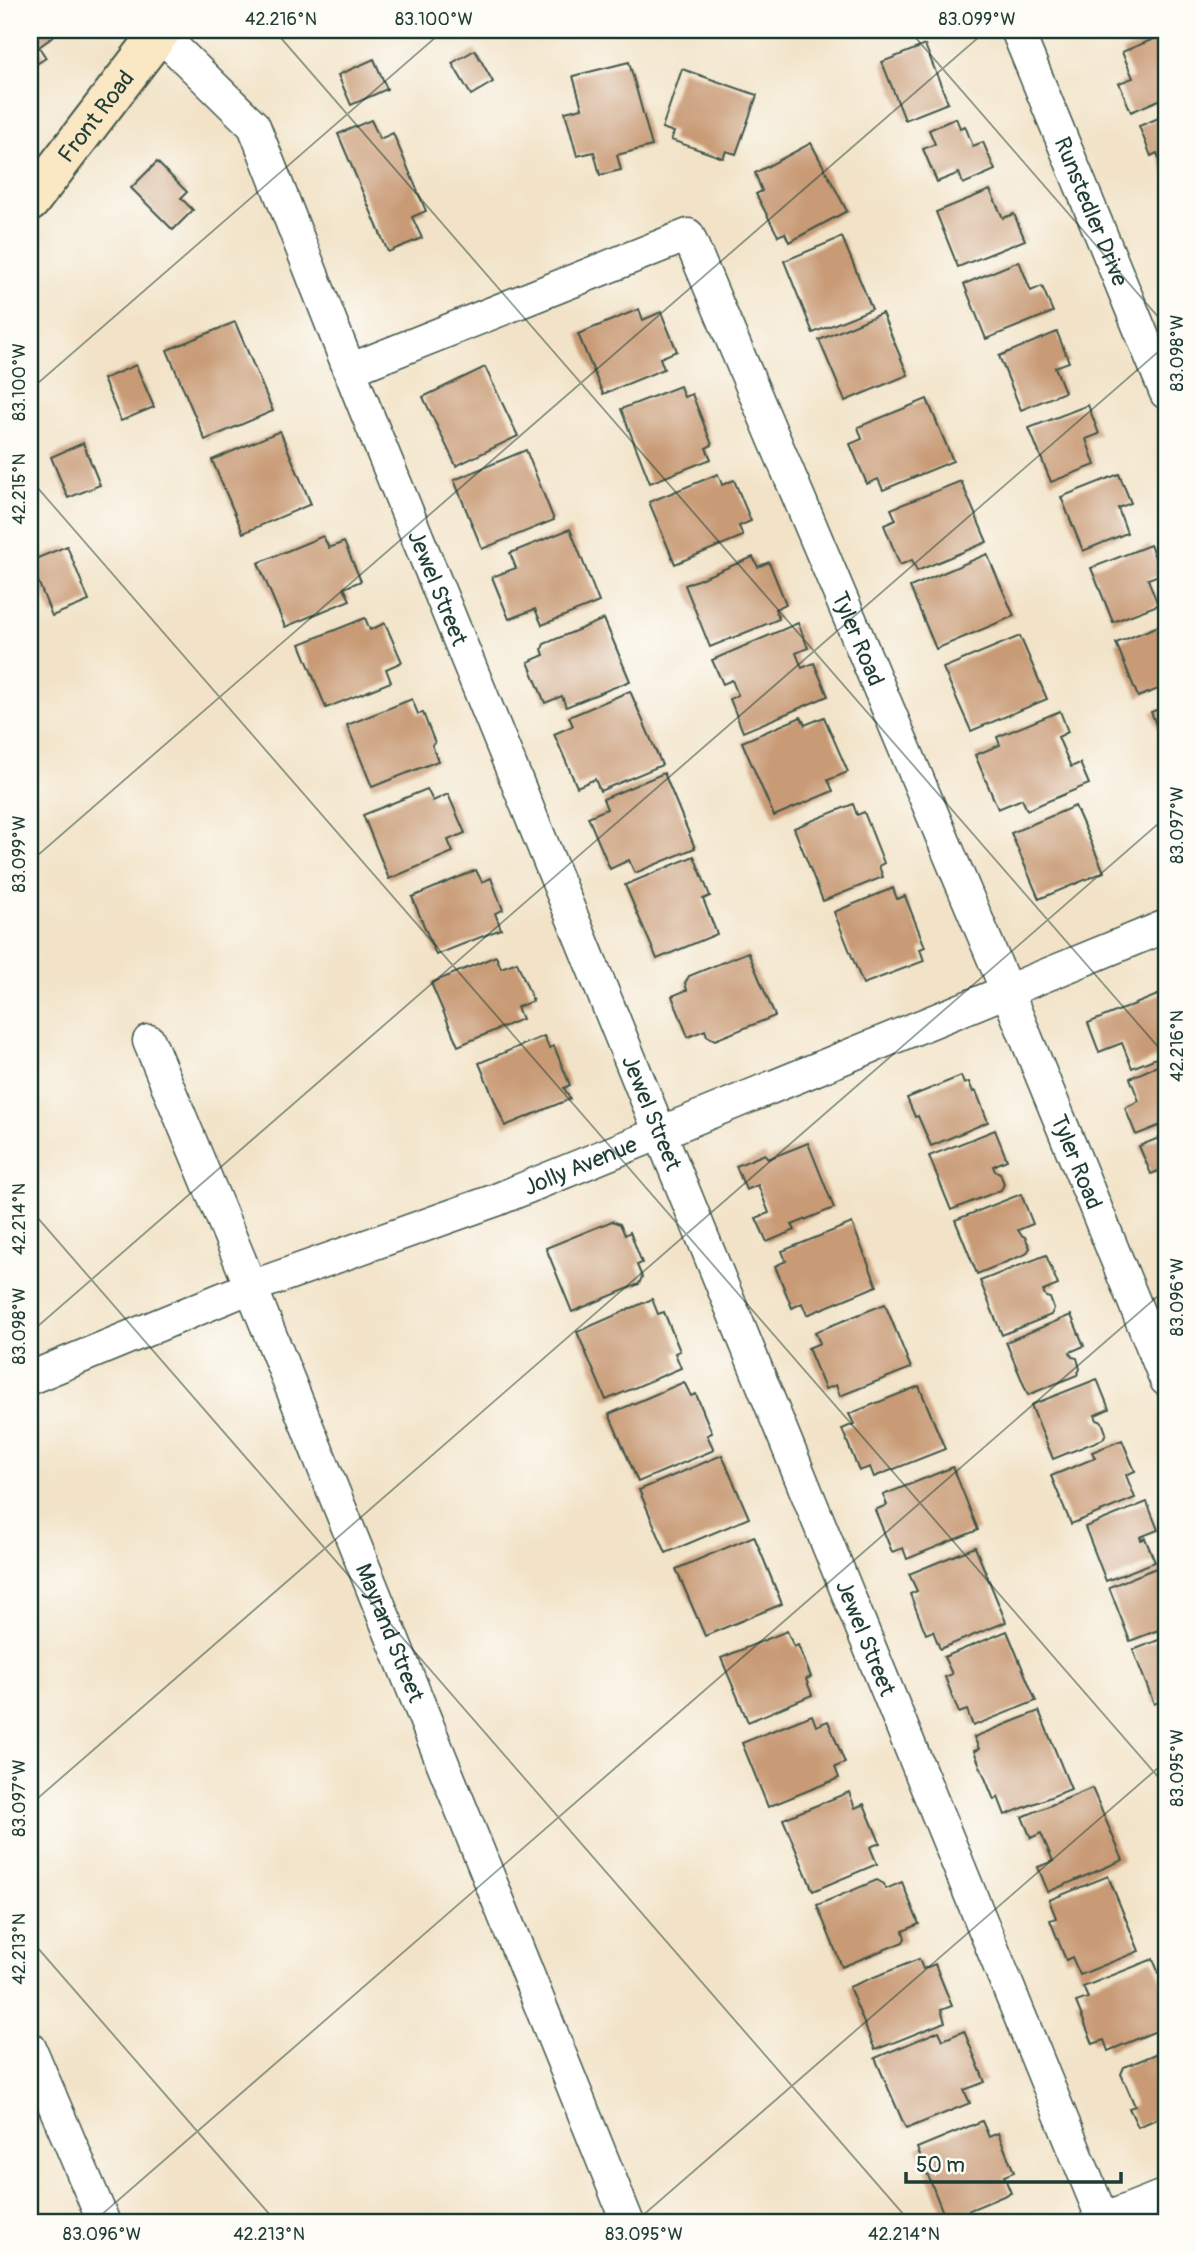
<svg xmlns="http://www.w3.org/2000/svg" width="1196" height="2253" font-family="Pangolin,sans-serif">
  <rect width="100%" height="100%" fill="#fdfcf7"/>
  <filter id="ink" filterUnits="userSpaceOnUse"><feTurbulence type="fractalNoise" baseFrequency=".0143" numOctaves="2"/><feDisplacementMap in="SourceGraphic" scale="14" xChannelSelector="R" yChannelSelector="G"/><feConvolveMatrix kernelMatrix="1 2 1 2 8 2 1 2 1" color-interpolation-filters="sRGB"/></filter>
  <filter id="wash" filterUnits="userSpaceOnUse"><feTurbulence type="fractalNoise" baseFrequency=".00686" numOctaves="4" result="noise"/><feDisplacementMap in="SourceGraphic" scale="28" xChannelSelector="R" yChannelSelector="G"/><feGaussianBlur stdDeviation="1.57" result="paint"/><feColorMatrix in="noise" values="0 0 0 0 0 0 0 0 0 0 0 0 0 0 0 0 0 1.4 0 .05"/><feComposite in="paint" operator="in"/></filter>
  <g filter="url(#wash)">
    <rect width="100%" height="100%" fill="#f2e3c8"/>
    <g id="blocks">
      <g fill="#c89a75">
        <polygon points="30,30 50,30 54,36 39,47 46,58 30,68"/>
        <polygon points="1166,34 1166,97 1131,112 1119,83 1133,78 1122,52"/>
        <polygon points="925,45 948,103 905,120 882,62"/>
        <polygon points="475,50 493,82 471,95 452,63"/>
        <polygon points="374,59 387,89 351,105 338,75"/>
        <polygon points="629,62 652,146 617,155 621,170 600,175 594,152 577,156 565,112 582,108 573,76"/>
        <polygon points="682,69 757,95 736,154 726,151 723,158 671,140 674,132 662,128"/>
        <polygon points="1166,115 1166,176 1157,153 1151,156 1139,126"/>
        <polygon points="956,118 960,128 965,126 973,146 983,142 995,170 963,184 959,173 937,182 923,149 935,144 929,130"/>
        <polygon points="371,120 380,139 393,133 426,211 412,217 422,238 388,252 338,134"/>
        <polygon points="811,143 847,211 789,242 785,233 778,236 756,194 762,191 755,173"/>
        <polygon points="157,162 187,192 181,198 193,210 173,230 131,188"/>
        <polygon points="990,190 1003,218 1014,214 1025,240 958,267 936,212"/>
        <polygon points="842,237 872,309 813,333 784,261"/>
        <polygon points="1019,261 1031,291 1042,286 1053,312 986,339 964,284"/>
        <polygon points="639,309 643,320 661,312 677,351 660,358 664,369 603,394 578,334"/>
        <polygon points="882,313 908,375 845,401 819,340"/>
        <polygon points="235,322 273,411 205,440 167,350"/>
        <polygon points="1057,332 1069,362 1055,367 1065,392 1021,410 999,356"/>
        <polygon points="136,365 154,407 121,421 103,379"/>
        <polygon points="485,367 518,436 456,466 423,397"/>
        <polygon points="680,386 684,397 692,394 712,445 706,448 711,459 650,483 621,409"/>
        <polygon points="927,399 953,461 883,490 878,479 867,484 850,444 862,439 858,427"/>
        <polygon points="1088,405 1099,434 1086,439 1095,465 1051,482 1029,428"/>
        <polygon points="280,431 311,504 243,533 212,460"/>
        <polygon points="83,443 100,485 68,498 51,457"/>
        <polygon points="526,450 554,520 482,549 454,480"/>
        <polygon points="718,474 722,485 734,480 751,521 739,526 743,536 675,564 649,502"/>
        <polygon points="1119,474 1131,503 1118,508 1127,533 1083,551 1061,497"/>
        <polygon points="961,481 987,542 917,571 912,560 900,565 884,525 896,520 891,509"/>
        <polygon points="570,529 599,602 542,625 535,609 509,619 492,577 516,568 510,553"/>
        <polygon points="323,536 329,548 344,542 361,581 344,588 350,600 285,627 258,563"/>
        <polygon points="1150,545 1162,574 1148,579 1158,605 1113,622 1091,568"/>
        <polygon points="67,546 89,601 52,616 30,561"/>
        <polygon points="987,554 1014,616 936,649 910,587"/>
        <polygon points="753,557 758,567 769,562 786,604 775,609 779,619 710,647 685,585"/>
        <polygon points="365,618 370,630 385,623 402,662 386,669 391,682 326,708 300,644"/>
        <polygon points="604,619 630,681 566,707 562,696 545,703 528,662 544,655 542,649 544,644"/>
        <polygon points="798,623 808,648 796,653 802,668 814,663 828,696 743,732 730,699 738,695 732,680 723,684 712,660"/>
        <polygon points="1166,623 1166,686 1138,697 1116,643"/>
        <polygon points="1020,636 1047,699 971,731 943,668"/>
        <polygon points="630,691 662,765 600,791 595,779 577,787 554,734 573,726 569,717"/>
        <polygon points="412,699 418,714 423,713 435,743 432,745 438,761 372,787 347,725"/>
        <polygon points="1166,706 1166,749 1151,712"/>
        <polygon points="1060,711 1068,732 1058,737 1071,767 1080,763 1089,784 1027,810 1022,799 998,809 975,755 1000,745 997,737"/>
        <polygon points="801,717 805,725 824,717 848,772 828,780 833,791 774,816 742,742"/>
        <polygon points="664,773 695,848 635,873 629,860 610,869 588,817 607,809 603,799"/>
        <polygon points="427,789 433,801 448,794 465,833 448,840 453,852 389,879 363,815"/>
        <polygon points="853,804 857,815 864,812 884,863 879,866 883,877 823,901 794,828"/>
        <polygon points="1075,806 1104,872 1039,899 1011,833"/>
        <polygon points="694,856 710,896 703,899 717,934 657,959 625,885"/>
        <polygon points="476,870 482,882 491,878 503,910 495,913 501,929 436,955 412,897"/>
        <polygon points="893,888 897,899 905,896 925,947 920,949 924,961 863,984 834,912"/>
        <polygon points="748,952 775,1016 715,1040 707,1036 705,1030 688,1037 672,996 687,990 685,983 689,976"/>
        <polygon points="496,956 501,968 517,962 533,1001 517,1007 522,1019 458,1046 431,983"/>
        <polygon points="1165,992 1166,1054 1132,1068 1122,1043 1099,1052 1088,1023"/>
        <polygon points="544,1036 549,1048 554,1046 570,1085 564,1088 570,1099 505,1126 479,1063"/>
        <polygon points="1166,1062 1166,1123 1136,1135 1125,1108 1139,1101 1130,1078"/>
        <polygon points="961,1076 964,1084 969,1082 973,1092 976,1091 988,1122 931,1146 918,1116 915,1117 907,1098"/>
        <polygon points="995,1130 1007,1160 993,1166 995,1171 1000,1173 1004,1184 1001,1190 951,1210 929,1156"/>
        <polygon points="1166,1135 1166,1182 1161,1170 1151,1174 1139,1146"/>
        <polygon points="808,1143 834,1208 792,1225 795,1230 767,1242 756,1218 769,1213 758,1185 746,1190 736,1166 765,1154 768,1159"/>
        <polygon points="1021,1194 1033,1224 1018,1230 1021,1235 1025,1237 1030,1248 1026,1254 977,1274 955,1220"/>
        <polygon points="612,1221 620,1224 625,1235 630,1232 642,1263 637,1265 642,1277 639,1284 572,1312 546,1248"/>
        <polygon points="852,1223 877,1286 807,1315 802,1303 792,1308 775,1266 786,1261 782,1251"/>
        <polygon points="1046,1255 1058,1285 1043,1291 1046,1297 1050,1298 1054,1309 1051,1315 1002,1335 980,1281"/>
        <polygon points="652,1299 658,1314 664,1312 680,1351 675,1353 681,1368 606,1400 577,1332"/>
        <polygon points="885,1304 911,1368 840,1396 836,1385 825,1389 808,1348 820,1343 815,1332"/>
        <polygon points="1071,1315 1084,1346 1070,1352 1072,1357 1077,1358 1080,1369 1077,1375 1028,1395 1006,1342"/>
        <polygon points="1097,1379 1109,1409 1095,1415 1097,1420 1102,1422 1106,1433 1103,1439 1053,1459 1031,1405"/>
        <polygon points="684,1382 691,1396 696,1394 712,1433 707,1435 714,1450 638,1482 609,1414"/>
        <polygon points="919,1386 945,1449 874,1477 870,1467 859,1471 842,1429 854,1424 849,1414"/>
        <polygon points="1122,1440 1135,1471 1126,1475 1135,1498 1071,1524 1051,1476 1095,1458 1092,1452"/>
        <polygon points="722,1455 749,1518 666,1553 639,1490"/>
        <polygon points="953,1467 978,1530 907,1559 903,1548 892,1552 875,1510 887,1505 883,1495"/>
        <polygon points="1147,1502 1158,1530 1140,1537 1141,1540 1145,1538 1155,1562 1106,1581 1085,1527"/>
        <polygon points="754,1536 782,1604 705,1636 676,1569"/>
        <polygon points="975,1547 1006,1622 940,1649 933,1631 926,1634 910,1594 917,1591 909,1574"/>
        <polygon points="1166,1564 1166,1597 1163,1598 1166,1600 1166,1627 1130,1641 1109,1587"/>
        <polygon points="787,1631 794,1647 798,1645 811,1677 806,1679 812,1695 748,1722 721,1658"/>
        <polygon points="1007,1631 1036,1701 973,1726 967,1710 959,1713 945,1677 952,1674 944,1657"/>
        <polygon points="1166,1637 1166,1699 1154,1704 1133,1650"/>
        <polygon points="1039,1711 1071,1789 1005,1815 998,1797 994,1800 974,1751 979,1749 974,1737"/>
        <polygon points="812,1715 816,1726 828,1721 845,1763 835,1767 839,1778 768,1807 742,1743"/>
        <polygon points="1092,1788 1123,1860 1048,1892 1038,1867 1053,1861 1041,1833 1031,1838 1022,1817"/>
        <polygon points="849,1792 855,1808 864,1804 880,1843 870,1847 877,1864 813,1891 783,1819"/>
        <polygon points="1108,1876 1139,1951 1080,1975 1072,1957 1066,1960 1050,1920 1056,1918 1049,1900"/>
        <polygon points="877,1880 884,1884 886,1889 902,1882 919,1924 903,1931 905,1938 903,1942 842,1967 817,1905"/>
        <polygon points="919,1959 923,1969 935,1964 952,2006 941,2010 945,2022 875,2050 849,1987"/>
        <polygon points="1153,1959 1166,1991 1166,2027 1108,2051 1104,2040 1093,2044 1076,2002 1088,1998 1083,1987"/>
        <polygon points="939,2031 943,2040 964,2031 985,2082 964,2090 970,2103 906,2129 875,2058"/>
        <polygon points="1166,2050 1166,2115 1138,2127 1129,2108 1135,2106 1121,2074 1124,2067"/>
        <polygon points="982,2121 989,2137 998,2133 1014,2172 1004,2176 1011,2193 946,2220 917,2148"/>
      </g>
    </g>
  </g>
  <g filter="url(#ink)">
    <use href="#blocks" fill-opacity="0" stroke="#3f564a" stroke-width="2"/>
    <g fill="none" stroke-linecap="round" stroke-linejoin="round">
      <g stroke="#3f564a" stroke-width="35">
        <g id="street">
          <path id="s1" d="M1017,30L1166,393"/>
          <path id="s2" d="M159,33L254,126L359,394L1103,2220"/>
          <path id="s3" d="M349,370L688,235L1007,991L1166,1380"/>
          <path id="s4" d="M149,1041L251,1287L628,2223"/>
          <path id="s5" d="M30,1378L251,1287L496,1200L1166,926"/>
          <polyline points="30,2048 104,2223"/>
          <polyline points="1095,2223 1166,2195"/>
        </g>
      </g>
      <g stroke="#3f564a" stroke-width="42">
        <g id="secondary">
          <path id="s6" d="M30,202L162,30"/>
        </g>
      </g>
      <use href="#street" stroke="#fff" stroke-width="32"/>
      <use href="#secondary" stroke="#fae7c3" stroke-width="38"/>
    </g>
  </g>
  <path fill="none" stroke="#1f3d34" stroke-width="2" stroke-opacity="0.45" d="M274,30L1166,1056M909,30L1166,326M30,390L444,30M30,479L1166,1786M30,862L987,30M30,1209L911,2223M30,1333L1166,345M30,1805L1166,817M30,1939L277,2223M92,2223L1166,1289M634,2223L1166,1761"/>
  <g text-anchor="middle" stroke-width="5" stroke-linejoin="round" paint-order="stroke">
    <g font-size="23" fill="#1f3d34" stroke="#fdfcf7">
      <text dy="8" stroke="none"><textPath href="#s6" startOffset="108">Front Road</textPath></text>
      <text dy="8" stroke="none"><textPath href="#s1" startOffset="196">Runstedler Drive</textPath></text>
      <text dy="8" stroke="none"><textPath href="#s2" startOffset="630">Jewel Street</textPath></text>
      <text dy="8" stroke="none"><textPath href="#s3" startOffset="803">Tyler Road</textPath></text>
      <text dy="8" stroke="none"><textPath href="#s2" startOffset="1197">Jewel Street</textPath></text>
      <text dy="8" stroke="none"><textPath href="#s3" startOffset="1370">Tyler Road</textPath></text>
      <text dy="8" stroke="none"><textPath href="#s5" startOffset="590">Jolly Avenue</textPath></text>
      <text dy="8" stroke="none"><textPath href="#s4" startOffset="639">Mayrand Street</textPath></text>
      <text dy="8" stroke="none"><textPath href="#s2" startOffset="1764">Jewel Street</textPath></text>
    </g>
  </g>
  <rect width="1196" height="2253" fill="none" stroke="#fdfcf7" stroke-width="77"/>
  <path d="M906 2172v10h215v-10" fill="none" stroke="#1f3d34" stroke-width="3.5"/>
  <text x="916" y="2172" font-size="21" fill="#1f3d34" stroke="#fdfcf7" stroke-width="5" paint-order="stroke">50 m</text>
  <rect x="38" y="38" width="1120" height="2176" fill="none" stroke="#1f3d34" stroke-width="2.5"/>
  <g font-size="18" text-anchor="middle" fill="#1f3d34">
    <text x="281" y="25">42.216°N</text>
    <text x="434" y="25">83.100°W</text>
    <text x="977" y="25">83.099°W</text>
    <text transform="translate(1177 353) rotate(-90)" y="6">83.098°W</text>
    <text transform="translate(19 382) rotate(-90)" y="6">83.100°W</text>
    <text transform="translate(19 489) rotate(-90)" y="6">42.215°N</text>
    <text transform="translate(1177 825) rotate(-90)" y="6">83.097°W</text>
    <text transform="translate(19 854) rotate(-90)" y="6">83.099°W</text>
    <text transform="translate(1177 1046) rotate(-90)" y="6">42.216°N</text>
    <text transform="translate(19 1219) rotate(-90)" y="6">42.214°N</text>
    <text transform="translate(1177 1297) rotate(-90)" y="6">83.096°W</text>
    <text transform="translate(19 1326) rotate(-90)" y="6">83.098°W</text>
    <text transform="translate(1177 1768) rotate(-90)" y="6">83.095°W</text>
    <text transform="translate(19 1798) rotate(-90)" y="6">83.097°W</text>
    <text transform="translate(19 1949) rotate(-90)" y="6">42.213°N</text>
    <text x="102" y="2240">83.096°W</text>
    <text x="269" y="2240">42.213°N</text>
    <text x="644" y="2240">83.095°W</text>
    <text x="904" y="2240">42.214°N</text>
  </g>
</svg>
